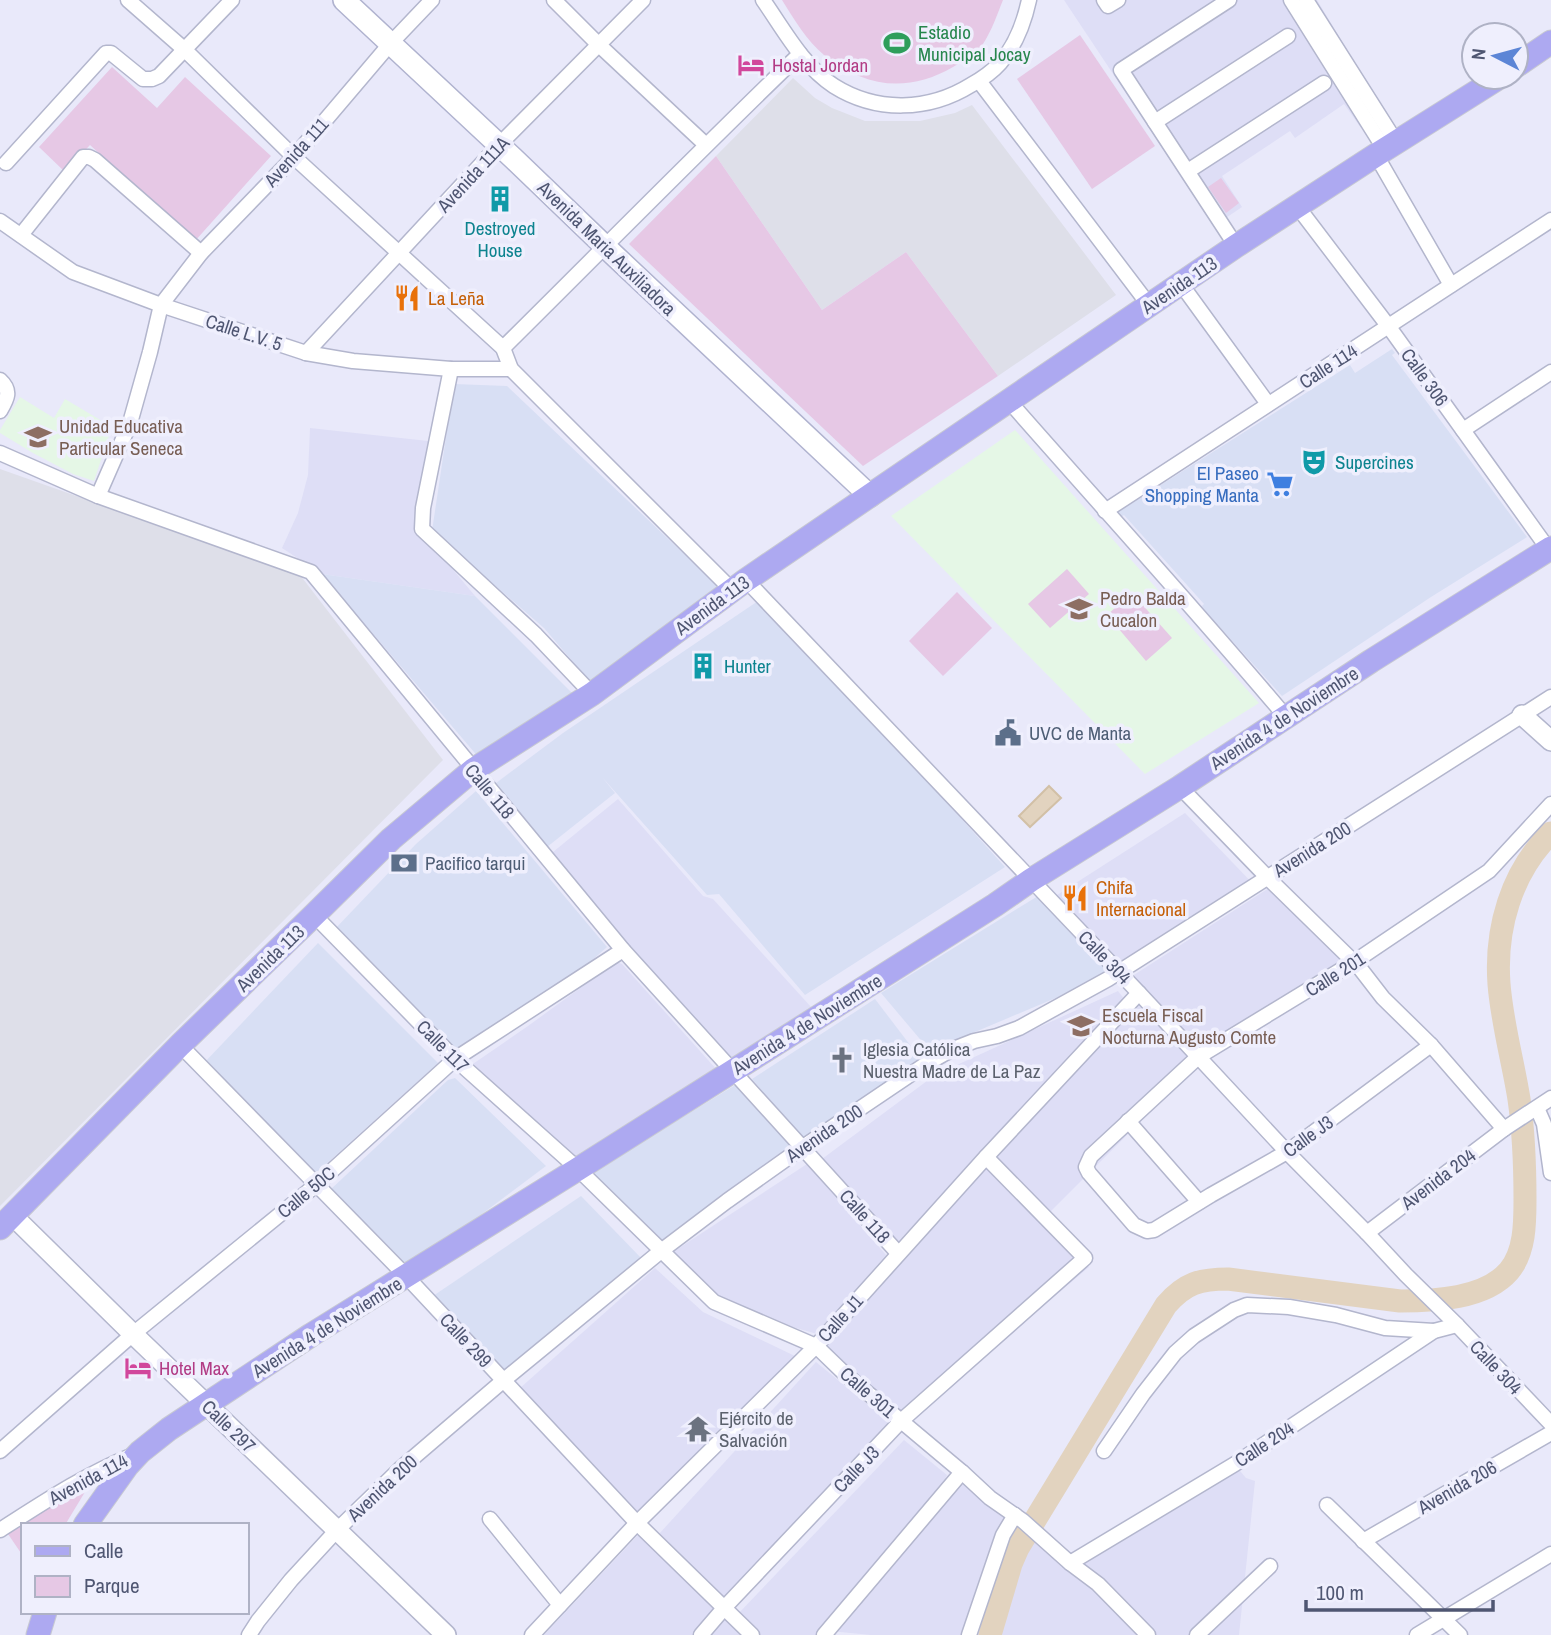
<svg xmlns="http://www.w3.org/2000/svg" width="1551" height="1635" font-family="'Archivo Narrow',sans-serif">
  <rect width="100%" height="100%" fill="#e9e9fa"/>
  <g fill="#dedef6">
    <polygon points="1064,0 1317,0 1385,113 1361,128 1344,104 1295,138 1290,131 1222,176 1242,207 1214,226"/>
    <polygon points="310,428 437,442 420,530 475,596 322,574 282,548 298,513 308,475"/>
    <polygon points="618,799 703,896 713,899 812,1008 732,1061 627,948 553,852"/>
    <polygon points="1185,813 1256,887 1119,966 1054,897"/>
    <polygon points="1269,888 1359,967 1197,1065 1044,1218 1089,1267 902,1426 816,1347 1139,999 1123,982"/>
    <polygon points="616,962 622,964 717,1070 576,1163 467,1068 528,1026"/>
    <polygon points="1118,991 1125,1000 894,1246 822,1159 935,1075"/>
    <polygon points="807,1164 886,1255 817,1334 765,1319 719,1296 673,1252"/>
    <polygon points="655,1268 703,1312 795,1356 640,1523 519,1389"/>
    <polygon points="816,1362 894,1426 725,1598 659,1534"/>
    <polygon points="904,1440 947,1475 932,1510 817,1635 756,1635 737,1615"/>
    <polygon points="1235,1465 1246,1478 1255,1481 1239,1635 871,1635 830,1631 967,1480 1076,1557"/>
    <polygon points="641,1532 740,1635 544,1635"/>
  </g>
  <g fill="#d8dff4">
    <polygon points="1392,349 1395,353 1392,355 1527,537 1431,597 1282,696 1207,613 1202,606 1204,604 1178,575 1124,515 1121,517 1116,510 1123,504 1126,507 1350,365 1355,373"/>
    <polygon points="454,384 507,386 722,590 592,684 544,628 432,531"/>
    <polygon points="322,574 475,596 576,697 480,759"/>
    <polygon points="758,601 859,710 861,708 1005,867 805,995 719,894 707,895 602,777 615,793 547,847 488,789 563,733"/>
    <polygon points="476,791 607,947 571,979 455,1051 334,930 416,844"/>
    <polygon points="1038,896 1110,975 930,1051 881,993"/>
    <polygon points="318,943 438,1063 315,1174 204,1063"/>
    <polygon points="875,999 920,1058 803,1140 752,1079"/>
    <polygon points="455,1078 546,1166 410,1268 330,1190 448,1080"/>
    <polygon points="737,1084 792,1145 657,1250 591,1173"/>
    <polygon points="581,1196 643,1260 508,1374 433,1296"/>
  </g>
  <g fill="#dedfe9">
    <polygon points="793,78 815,98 832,108 865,121 920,121 955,113 972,105 1116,295 998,376 906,252 822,310 716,156"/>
    <polygon points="0,469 300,575 443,760 0,1206"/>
  </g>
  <g fill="#e5f7e6">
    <polygon points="20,397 54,418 65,399 112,427 94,481 73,474 33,453 0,433 0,430"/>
    <polygon points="1015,430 1259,703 1145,774 891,516"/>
  </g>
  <g fill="#e6c8e5">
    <path d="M782,0H1003C997,15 992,30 983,44C976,53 963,61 953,67C908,93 865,88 824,55C806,40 794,19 782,0Z"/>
    <polygon points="1080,35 1155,146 1092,189 1017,79"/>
    <polygon points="112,67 157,108 185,77 271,156 195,241 90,145 65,172 39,147"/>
    <polygon points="716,156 822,310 906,252 998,376 863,466 629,244"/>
    <polygon points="1221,178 1239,203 1226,213 1208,187"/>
    <polygon points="1067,569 1089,594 1050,628 1028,604"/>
    <polygon points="957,592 992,628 943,676 909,641"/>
    <polygon points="1132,593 1172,638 1146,661 1107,615"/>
    <polygon points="94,1477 65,1525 23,1525 23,1556 8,1534"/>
  </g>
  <polygon fill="#e2d3bf" stroke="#d2c0a6" stroke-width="2" points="1049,786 1061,798 1030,827 1019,816"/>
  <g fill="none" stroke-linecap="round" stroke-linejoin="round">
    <path stroke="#e2d3bf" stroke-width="23" d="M990,1635L1011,1564L1018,1548L1166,1305C1185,1283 1200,1279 1228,1279L1400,1301C1434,1301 1485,1299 1509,1271C1525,1252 1525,1223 1525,1200C1525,1164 1524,1134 1519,1099C1513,1061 1502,1023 1499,984C1495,929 1511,872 1551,833"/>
    <g stroke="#b3b6cd" stroke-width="17">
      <g id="minor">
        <polyline points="128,0 185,50 294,157 503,348 511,369 732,590"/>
        <polyline points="554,0 599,45 706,145"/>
        <path d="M763,0C784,30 803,66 834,86C877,113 929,111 971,85C982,79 992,72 1000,63C1016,45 1024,23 1029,0"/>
        <polyline points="1104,0 1108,6 1118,0"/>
        <polyline points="1229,0 1121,70 1236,246"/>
        <polyline points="1291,0 1385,150"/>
        <polyline points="1306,0 1396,142"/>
        <polyline points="979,81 1149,305"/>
        <polyline points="1155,122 1288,36"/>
        <polyline points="1376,155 1451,285"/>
        <polyline points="6,163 106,53 111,53 143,79 152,79 159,76 232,0"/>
        <polyline points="1188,171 1324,83"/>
        <polyline points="1297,206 1389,327 1549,550"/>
        <polyline points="0,221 73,272 161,305 306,353 353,361 451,369 511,369"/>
        <polyline points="21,235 83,157 89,157 95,160 201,253"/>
        <polyline points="1181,284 1268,404"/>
        <path d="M503,348C602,250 699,151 800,54"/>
        <polyline points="306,353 499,145 643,0"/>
        <polyline points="451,369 423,508 422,529 536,635 592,694"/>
        <path d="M0,380C12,391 7,399 0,411"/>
        <path d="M1008,400C1101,506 1196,610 1286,717"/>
        <polyline points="1463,430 1551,372"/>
        <polyline points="0,453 98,496 311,572 623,950 898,1253"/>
        <polyline points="98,496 130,423 150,352 161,305 201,253 294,157 390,44 432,0"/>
        <polyline points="1105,511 1551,220"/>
        <polyline points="746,580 1139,993 1287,1152 1367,1233 1406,1275 1457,1325 1551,1424"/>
        <polyline points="1180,787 1268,878 1359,967 1383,998 1431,1045 1504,1129"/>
        <polyline points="314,915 455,1059 578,1169 714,1302 816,1346 845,1374 962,1472 990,1498 1023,1521 1070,1563 1098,1584 1148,1635"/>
        <polyline points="180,1045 406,1276 637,1523 752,1635"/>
        <polyline points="1431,1045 1287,1152 1211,1195 1154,1230 1147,1231 1134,1225 1089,1173 1086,1167 1091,1156 1198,1057 1354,962 1489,871 1551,804"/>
        <polyline points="1537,1108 1544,1124 1551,1173"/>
        <polyline points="1128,1121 1199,1202"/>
        <polyline points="1367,1233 1504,1129 1551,1098"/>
        <polyline points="0,1451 133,1334 316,1185 455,1059 623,950"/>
        <polyline points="1104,1451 1143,1394 1175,1353 1194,1336 1234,1310 1247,1305 1289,1307 1336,1315 1385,1328 1434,1331"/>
        <polyline points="1327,1505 1460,1635"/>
        <polyline points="490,1519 560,1605"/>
        <path d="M0,1530C44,1502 84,1475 133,1455"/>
        <polyline points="1363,1541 1551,1433"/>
        <polyline points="1070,1563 1235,1464 1434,1331 1457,1325"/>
        <polyline points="249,1635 258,1621 291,1580 337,1530 400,1469 504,1380 661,1251 727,1201 803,1147 926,1064 951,1050 974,1041 997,1036 1019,1028 1108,979 1551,697"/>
        <polyline points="532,1635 637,1523 816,1346 986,1157 1139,993"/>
        <polyline points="701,1635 725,1607 901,1421 1085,1258 986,1157"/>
        <polyline points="824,1635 962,1472"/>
        <polyline points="969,1635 1003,1535 1015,1515"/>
        <polyline points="1197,1635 1270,1566"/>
        <polyline points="1417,1635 1551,1554"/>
      </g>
    </g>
    <g stroke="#b3b6cd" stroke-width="22">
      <g id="tertiary">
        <polyline points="1522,715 1551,741"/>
        <polyline points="12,1215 133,1334 446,1635"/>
      </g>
    </g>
    <g stroke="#b0b3cf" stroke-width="24">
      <polyline id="secondary" points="344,0 513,158 615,256 870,496"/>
    </g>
    <g stroke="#c7c9d2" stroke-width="25">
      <g id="primary">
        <polyline points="1516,66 1551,42"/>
        <polyline points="0,1228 180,1045 314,915 391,839 473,770 592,694 746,580 1236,246 1376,155 1500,77"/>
        <polyline points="85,1525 127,1466 140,1452 169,1429 311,1335 578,1169 995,905 1031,880 1180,787 1371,661 1551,548"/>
        <polyline points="38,1635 45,1612"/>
      </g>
    </g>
    <use href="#minor" stroke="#fff" stroke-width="14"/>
    <use href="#tertiary" stroke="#fff" stroke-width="19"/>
    <use href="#secondary" stroke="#fff" stroke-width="21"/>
    <use href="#primary" stroke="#ada9f1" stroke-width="23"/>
  </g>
  <defs>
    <g id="stadium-bare" transform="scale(2.1)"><path d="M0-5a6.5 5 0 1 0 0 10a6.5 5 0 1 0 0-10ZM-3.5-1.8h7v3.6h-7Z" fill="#2e9e5b" stroke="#efeffd" stroke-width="2.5" paint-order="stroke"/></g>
    <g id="hotel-bare" transform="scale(2.1)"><path d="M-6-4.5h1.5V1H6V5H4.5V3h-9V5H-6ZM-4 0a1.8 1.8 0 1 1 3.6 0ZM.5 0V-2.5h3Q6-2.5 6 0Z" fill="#d1479c" stroke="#efeffd" stroke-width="2.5" paint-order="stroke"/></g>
    <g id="building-bare" transform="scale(2.1)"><path d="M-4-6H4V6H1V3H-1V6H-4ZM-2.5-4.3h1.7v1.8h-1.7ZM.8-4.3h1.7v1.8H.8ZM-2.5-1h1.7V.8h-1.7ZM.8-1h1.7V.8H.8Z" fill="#0f9aa8" stroke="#efeffd" stroke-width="2.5" paint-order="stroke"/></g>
    <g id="restaurant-bare" transform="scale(2.1)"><path d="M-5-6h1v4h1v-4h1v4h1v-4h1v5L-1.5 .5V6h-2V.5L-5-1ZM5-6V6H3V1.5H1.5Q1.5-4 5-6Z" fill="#e8710a" stroke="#efeffd" stroke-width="2.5" paint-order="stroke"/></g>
    <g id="school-bare" transform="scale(2.1)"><path d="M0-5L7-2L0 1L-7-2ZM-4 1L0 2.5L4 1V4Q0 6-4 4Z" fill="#8d6e63" stroke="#efeffd" stroke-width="2.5" paint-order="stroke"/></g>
    <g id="theatre-bare" transform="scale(2.1)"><path d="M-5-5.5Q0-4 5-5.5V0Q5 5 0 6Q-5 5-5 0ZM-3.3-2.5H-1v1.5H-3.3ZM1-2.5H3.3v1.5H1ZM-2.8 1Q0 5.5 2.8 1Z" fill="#0f9aa8" stroke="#efeffd" stroke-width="2.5" paint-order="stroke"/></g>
    <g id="supermarket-bare" transform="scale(2.1)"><path d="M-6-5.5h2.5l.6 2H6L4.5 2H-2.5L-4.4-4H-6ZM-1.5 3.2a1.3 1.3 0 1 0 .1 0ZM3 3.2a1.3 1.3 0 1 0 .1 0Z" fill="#3f7fe0" stroke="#efeffd" stroke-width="2.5" paint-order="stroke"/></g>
    <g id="civic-bare" transform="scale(2.1)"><path d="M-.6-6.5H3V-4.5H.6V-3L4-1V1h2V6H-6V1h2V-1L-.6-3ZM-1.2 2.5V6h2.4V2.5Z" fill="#5c6f8a" stroke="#efeffd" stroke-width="2.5" paint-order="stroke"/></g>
    <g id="bank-bare" transform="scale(2.1)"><path d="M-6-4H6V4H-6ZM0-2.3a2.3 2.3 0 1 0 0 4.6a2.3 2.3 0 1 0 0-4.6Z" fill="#5c6f8a" stroke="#efeffd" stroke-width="2.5" paint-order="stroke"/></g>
    <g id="university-bare" transform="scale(2.1)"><path d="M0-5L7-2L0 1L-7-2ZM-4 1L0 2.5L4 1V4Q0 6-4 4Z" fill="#8d6e63" stroke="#efeffd" stroke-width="2.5" paint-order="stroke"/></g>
    <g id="church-bare" transform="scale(2.1)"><path d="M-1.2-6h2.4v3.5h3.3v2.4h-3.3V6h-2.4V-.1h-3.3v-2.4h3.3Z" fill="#6b7280" stroke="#efeffd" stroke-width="2.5" paint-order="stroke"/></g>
    <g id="temple-bare" transform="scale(2.1)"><path d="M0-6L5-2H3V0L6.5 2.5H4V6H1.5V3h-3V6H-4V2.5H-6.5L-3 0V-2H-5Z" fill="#6b7280" stroke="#efeffd" stroke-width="2.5" paint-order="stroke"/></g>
  </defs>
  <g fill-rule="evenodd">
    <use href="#stadium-bare" x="897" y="43"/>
    <use href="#hotel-bare" x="751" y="65"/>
    <use href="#building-bare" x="500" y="199"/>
    <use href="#restaurant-bare" x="407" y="298"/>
    <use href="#school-bare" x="38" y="437"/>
    <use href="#theatre-bare" x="1314" y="462"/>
    <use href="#supermarket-bare" x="1280" y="484"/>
    <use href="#school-bare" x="1079" y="609"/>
    <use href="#building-bare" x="703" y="666"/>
    <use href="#civic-bare" x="1008" y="733"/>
    <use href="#bank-bare" x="404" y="863"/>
    <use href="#restaurant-bare" x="1075" y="898"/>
    <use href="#university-bare" x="1081" y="1026"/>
    <use href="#church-bare" x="842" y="1060"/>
    <use href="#hotel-bare" x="138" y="1368"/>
    <use href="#temple-bare" x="698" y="1429"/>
  </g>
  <g text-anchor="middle" stroke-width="7" stroke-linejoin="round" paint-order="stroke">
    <g font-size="19" fill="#27864d" stroke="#efeffd" text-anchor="start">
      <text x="918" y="39">Estadio<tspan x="918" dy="22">Municipal Jocay</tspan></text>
    </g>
    <g font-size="19" fill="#b23c85" stroke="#efeffd" text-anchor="start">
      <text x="772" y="72">Hostal Jordan</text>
      <text x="159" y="1375">Hotel Max</text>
    </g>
    <g font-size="19" fill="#4f5672" stroke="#efeffd">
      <text transform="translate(296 152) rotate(-48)" y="7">Avenida 111</text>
      <text transform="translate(473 174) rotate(-47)" y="7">Avenida 111A</text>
      <text transform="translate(607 248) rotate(44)" y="7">Avenida Maria Auxiliadora</text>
      <text transform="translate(1179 285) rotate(-34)" y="7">Avenida 113</text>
      <text transform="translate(244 332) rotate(18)" y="7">Calle L.V. 5</text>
      <text transform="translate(1328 366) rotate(-33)" y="7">Calle 114</text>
      <text transform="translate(1425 377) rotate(54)" y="7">Calle 306</text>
      <text transform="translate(712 605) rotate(-36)" y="7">Avenida 113</text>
      <text transform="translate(1284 718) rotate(-33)" y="7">Avenida 4 de Noviembre</text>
      <text transform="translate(490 791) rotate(50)" y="7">Calle 118</text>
      <text transform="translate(1312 849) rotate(-32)" y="7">Avenida 200</text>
      <text transform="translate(1105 957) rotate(46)" y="7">Calle 304</text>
      <text transform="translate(270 958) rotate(-44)" y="7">Avenida 113</text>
      <text transform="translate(1335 974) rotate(-32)" y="7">Calle 201</text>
      <text transform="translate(807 1024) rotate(-32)" y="7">Avenida 4 de Noviembre</text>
      <text transform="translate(443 1046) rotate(45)" y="7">Calle 117</text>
      <text transform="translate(824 1133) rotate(-34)" y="7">Avenida 200</text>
      <text transform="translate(1308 1136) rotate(-36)" y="7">Calle J3</text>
      <text transform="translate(1438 1179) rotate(-37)" y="7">Avenida 204</text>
      <text transform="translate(306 1192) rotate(-40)" y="7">Calle 50C</text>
      <text transform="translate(865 1216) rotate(48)" y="7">Calle 118</text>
      <text transform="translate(840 1318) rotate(-48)" y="7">Calle J1</text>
      <text transform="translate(327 1327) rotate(-32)" y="7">Avenida 4 de Noviembre</text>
      <text transform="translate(466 1340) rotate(47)" y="7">Calle 299</text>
      <text transform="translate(1496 1367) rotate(47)" y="7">Calle 304</text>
      <text transform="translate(868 1392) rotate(41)" y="7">Calle 301</text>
      <text transform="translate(229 1426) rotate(44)" y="7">Calle 297</text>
      <text transform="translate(1264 1444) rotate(-33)" y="7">Calle 204</text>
      <text transform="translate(856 1469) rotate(-46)" y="7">Calle J3</text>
      <text transform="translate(88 1479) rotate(-28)" y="7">Avenida 114</text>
      <text transform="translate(1457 1487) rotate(-30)" y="7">Avenida 206</text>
      <text transform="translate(382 1488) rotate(-43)" y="7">Avenida 200</text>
    </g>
    <g font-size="19" fill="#0d838f" stroke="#efeffd" text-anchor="start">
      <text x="500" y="235" text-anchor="middle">Destroyed<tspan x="500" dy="22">House</tspan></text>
      <text x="1335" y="469">Supercines</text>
      <text x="724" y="673">Hunter</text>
    </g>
    <g font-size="19" fill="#c56008" stroke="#efeffd" text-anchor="start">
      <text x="428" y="305">La Leña</text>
      <text x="1096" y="894">Chifa<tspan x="1096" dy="22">Internacional</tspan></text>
    </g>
    <g font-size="19" fill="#785e54" stroke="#efeffd" text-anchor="start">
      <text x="59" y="433">Unidad Educativa<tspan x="59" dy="22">Particular Seneca</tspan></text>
      <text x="1100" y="605">Pedro Balda<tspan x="1100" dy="22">Cucalon</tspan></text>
      <text x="1102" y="1022">Escuela Fiscal<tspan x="1102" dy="22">Nocturna Augusto Comte</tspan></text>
    </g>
    <g font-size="19" fill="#366cbe" stroke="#efeffd" text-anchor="end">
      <text x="1259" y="480">El Paseo<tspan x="1259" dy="22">Shopping Manta</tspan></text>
    </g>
    <g font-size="19" fill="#4e5e75" stroke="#efeffd" text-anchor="start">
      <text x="1029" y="740">UVC de Manta</text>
      <text x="425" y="870">Pacifico tarqui</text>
    </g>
    <g font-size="19" fill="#5b616d" stroke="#efeffd" text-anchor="start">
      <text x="863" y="1056">Iglesia Católica<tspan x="863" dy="22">Nuestra Madre de La Paz</tspan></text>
      <text x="719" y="1425">Ejército de<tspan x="719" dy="22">Salvación</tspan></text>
    </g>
  </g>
  <rect x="21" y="1523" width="228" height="91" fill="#efeffd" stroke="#afb2c5" stroke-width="2"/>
  <rect x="35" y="1546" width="35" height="10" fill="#ada9f1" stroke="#afb2c5" stroke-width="2"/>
  <text x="84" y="1558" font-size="21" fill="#4f5672">Calle</text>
  <rect x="35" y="1576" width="35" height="21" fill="#e6c8e5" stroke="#afb2c5" stroke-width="2"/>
  <text x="84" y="1593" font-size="21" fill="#4f5672">Parque</text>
  <g transform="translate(1495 56) rotate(276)"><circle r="33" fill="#efeffd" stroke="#afb2c5" stroke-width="2"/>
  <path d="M0-5L12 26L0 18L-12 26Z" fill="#5c85d6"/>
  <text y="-10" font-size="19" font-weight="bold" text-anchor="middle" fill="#4f5672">N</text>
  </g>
  <path d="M1306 1600v10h187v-10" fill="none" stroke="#4f5672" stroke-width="3.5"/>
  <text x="1316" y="1600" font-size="21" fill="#4f5672" stroke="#efeffd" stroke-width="5" paint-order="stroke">100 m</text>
</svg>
